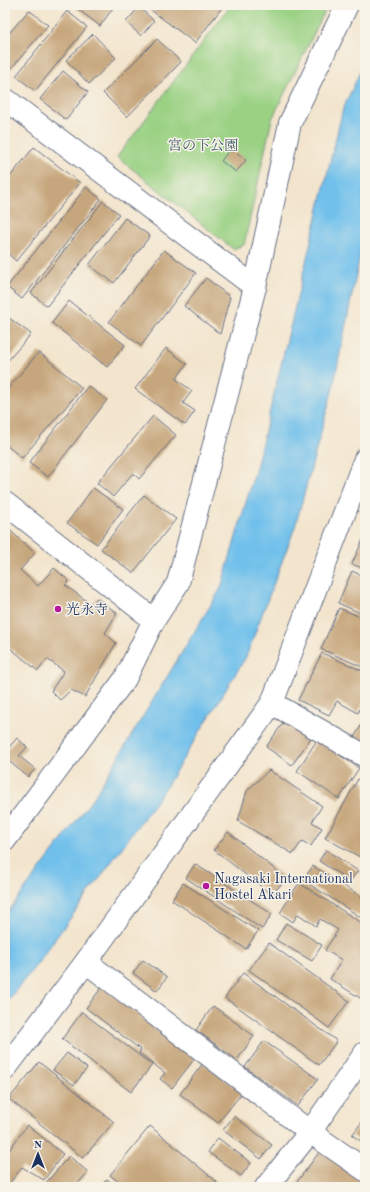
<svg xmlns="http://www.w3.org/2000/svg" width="370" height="1192" font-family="'Old Standard TT','Noto Serif JP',serif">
  <rect width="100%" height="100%" fill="#f7f3e8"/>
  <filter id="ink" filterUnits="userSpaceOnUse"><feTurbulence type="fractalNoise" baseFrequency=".025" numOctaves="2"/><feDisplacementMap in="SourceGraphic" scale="8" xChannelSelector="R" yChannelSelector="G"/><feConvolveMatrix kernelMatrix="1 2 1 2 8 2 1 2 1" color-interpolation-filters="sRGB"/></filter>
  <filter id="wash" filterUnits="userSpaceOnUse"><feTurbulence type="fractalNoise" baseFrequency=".012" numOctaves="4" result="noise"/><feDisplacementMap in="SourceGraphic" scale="16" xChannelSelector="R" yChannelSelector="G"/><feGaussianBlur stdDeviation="0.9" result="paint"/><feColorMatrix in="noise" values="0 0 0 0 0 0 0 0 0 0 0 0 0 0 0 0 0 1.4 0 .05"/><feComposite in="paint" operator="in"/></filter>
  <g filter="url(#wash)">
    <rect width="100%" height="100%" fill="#f3e5cd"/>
    <polygon fill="#9ad183" stroke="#5a8070" points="231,5 328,5 272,119 244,245 233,249 117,157"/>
    <polygon fill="#6fc0eb" stroke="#4578a4" points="365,61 365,230 333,388 295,527 246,657 164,790 34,968 5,1004 5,916 94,797 221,588 256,468 343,109"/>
    <g id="blocks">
      <g fill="#c6a67c">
        <polygon points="75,5 115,5 100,26 74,6"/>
        <polygon points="144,5 224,5 195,43"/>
        <polygon points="139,7 154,21 141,36 126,22"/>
        <polygon points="29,10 48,25 5,76 5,38"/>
        <polygon points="67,11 87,27 35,91 16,76"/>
        <polygon points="93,34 116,58 89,84 66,60"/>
        <polygon points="157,39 181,62 127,117 103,93"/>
        <polygon points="63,71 88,92 66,120 40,99"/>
        <polygon points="34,147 80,183 16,261 5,251 5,183"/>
        <polygon points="231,148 246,160 236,172 221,161"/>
        <polygon points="86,187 101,199 22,299 7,287"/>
        <polygon points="103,201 119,214 47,306 31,293"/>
        <polygon points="125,218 150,236 114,283 89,265"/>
        <polygon points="164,250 196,273 141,346 109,322"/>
        <polygon points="206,278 230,297 220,334 184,306"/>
        <polygon points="69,301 125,345 107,367 52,323"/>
        <polygon points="5,315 31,334 5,364"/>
        <polygon points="166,348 187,364 176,379 192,391 183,403 195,411 185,425 135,389"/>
        <polygon points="39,352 82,388 22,458 5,444 5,392"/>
        <polygon points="88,386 107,400 48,477 29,463"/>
        <polygon points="153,416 176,435 139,479 133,473 113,497 97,483"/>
        <polygon points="93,488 123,509 97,544 67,523"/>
        <polygon points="144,495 176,519 133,573 101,549"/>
        <polygon points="5,526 35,553 20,570 38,586 54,568 69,581 65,585 92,605 97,598 117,613 105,633 116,643 85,697 71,690 60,700 51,691 64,671 47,659 38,671 9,647 5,652"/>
        <polygon points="365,535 365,569 352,564"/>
        <polygon points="352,571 365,577 365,615 338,603"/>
        <polygon points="339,608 365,619 365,668 321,649"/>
        <polygon points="322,653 365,672 365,699 358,713 337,701 329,715 298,700"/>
        <polygon points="365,719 365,746 353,739"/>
        <polygon points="285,720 311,738 292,765 266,747"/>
        <polygon points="17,738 27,747 19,756 35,769 28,777 5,758 5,752"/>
        <polygon points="317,740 359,768 339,799 297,771"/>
        <polygon points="269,770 322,806 312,822 322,828 311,846 302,841 293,854 238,821 247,791"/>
        <polygon points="358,779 365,783 365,852 362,858 325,838"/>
        <polygon points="228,832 286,878 272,895 214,850"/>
        <polygon points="326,850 358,871 350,881 319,861"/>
        <polygon points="195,864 272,914 262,929 186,878"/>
        <polygon points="313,866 365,899 365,920 303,880"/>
        <polygon points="183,883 258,931 246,949 172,900"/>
        <polygon points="299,883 365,925 365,1001 330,979 342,960 325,950 338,930 320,919 316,926 298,914 293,922 280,913"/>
        <polygon points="286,923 322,945 312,961 276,940"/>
        <polygon points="269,943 349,1001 329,1028 249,970"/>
        <polygon points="143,960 167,977 157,991 133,973"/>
        <polygon points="243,973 337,1041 319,1065 225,998"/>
        <polygon points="102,987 195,1058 172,1088 160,1079 165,1073 139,1053 141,1050 86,1008"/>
        <polygon points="213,1006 254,1036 237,1060 196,1030"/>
        <polygon points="82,1012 152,1065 131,1092 62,1039"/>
        <polygon points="264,1041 318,1079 298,1106 245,1067"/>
        <polygon points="67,1053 87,1068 74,1085 53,1070"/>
        <polygon points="39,1062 114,1122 83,1158 9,1099"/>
        <polygon points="203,1063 242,1093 218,1123 180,1094"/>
        <polygon points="234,1116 272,1145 261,1159 223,1130"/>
        <polygon points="365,1118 365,1144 352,1135"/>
        <polygon points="27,1125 63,1154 44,1180 22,1167 7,1187 5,1187 5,1156"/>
        <polygon points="150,1126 217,1182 212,1187 125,1187 110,1175"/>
        <polygon points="218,1138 251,1163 241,1176 208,1152"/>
        <polygon points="321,1150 365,1183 365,1187 293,1187"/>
        <polygon points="69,1156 88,1172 75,1187 49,1187 45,1184"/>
        <polygon points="107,1179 117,1187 100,1187"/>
      </g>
    </g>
  </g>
  <g filter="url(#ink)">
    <use href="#blocks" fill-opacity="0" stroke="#676f85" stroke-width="1"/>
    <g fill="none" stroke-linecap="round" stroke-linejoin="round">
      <g stroke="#676f85" stroke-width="24">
        <g id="street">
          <polyline points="5,99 255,287"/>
          <polyline points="5,503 154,620"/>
          <polyline points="272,703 365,756"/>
          <polyline points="5,840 125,679 154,620 178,583 255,287 290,123 347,5"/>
          <polyline points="86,962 310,1132 365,1170"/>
          <polyline points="5,1069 86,962 272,703 365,459"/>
          <polyline points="266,1187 310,1132 365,1053"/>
        </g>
      </g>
      <use href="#street" stroke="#fff" stroke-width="22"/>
    </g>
  </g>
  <g fill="#b5179e" stroke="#f7f3e8" stroke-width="1.5">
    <circle cx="58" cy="609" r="4"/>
    <circle cx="206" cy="886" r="4"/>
  </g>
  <g text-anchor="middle" stroke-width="3" stroke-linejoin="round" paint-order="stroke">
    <g font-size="14" fill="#3b5867" stroke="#f7f3e8">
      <text x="203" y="150">宮の下公園</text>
    </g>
    <g font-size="14" fill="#1b2f5e" stroke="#f7f3e8" text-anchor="start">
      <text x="66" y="614">光永寺</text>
      <text x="214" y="883">Nagasaki International<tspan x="214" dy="16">Hostel Akari</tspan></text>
    </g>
  </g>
  <rect width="370" height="1192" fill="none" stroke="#f7f3e8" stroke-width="20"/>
  <g transform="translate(38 1154)" stroke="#f7f3e8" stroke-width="3" paint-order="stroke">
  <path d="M0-3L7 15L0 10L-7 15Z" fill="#1b2f5e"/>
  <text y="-6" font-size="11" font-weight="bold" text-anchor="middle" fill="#1b2f5e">N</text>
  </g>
</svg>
